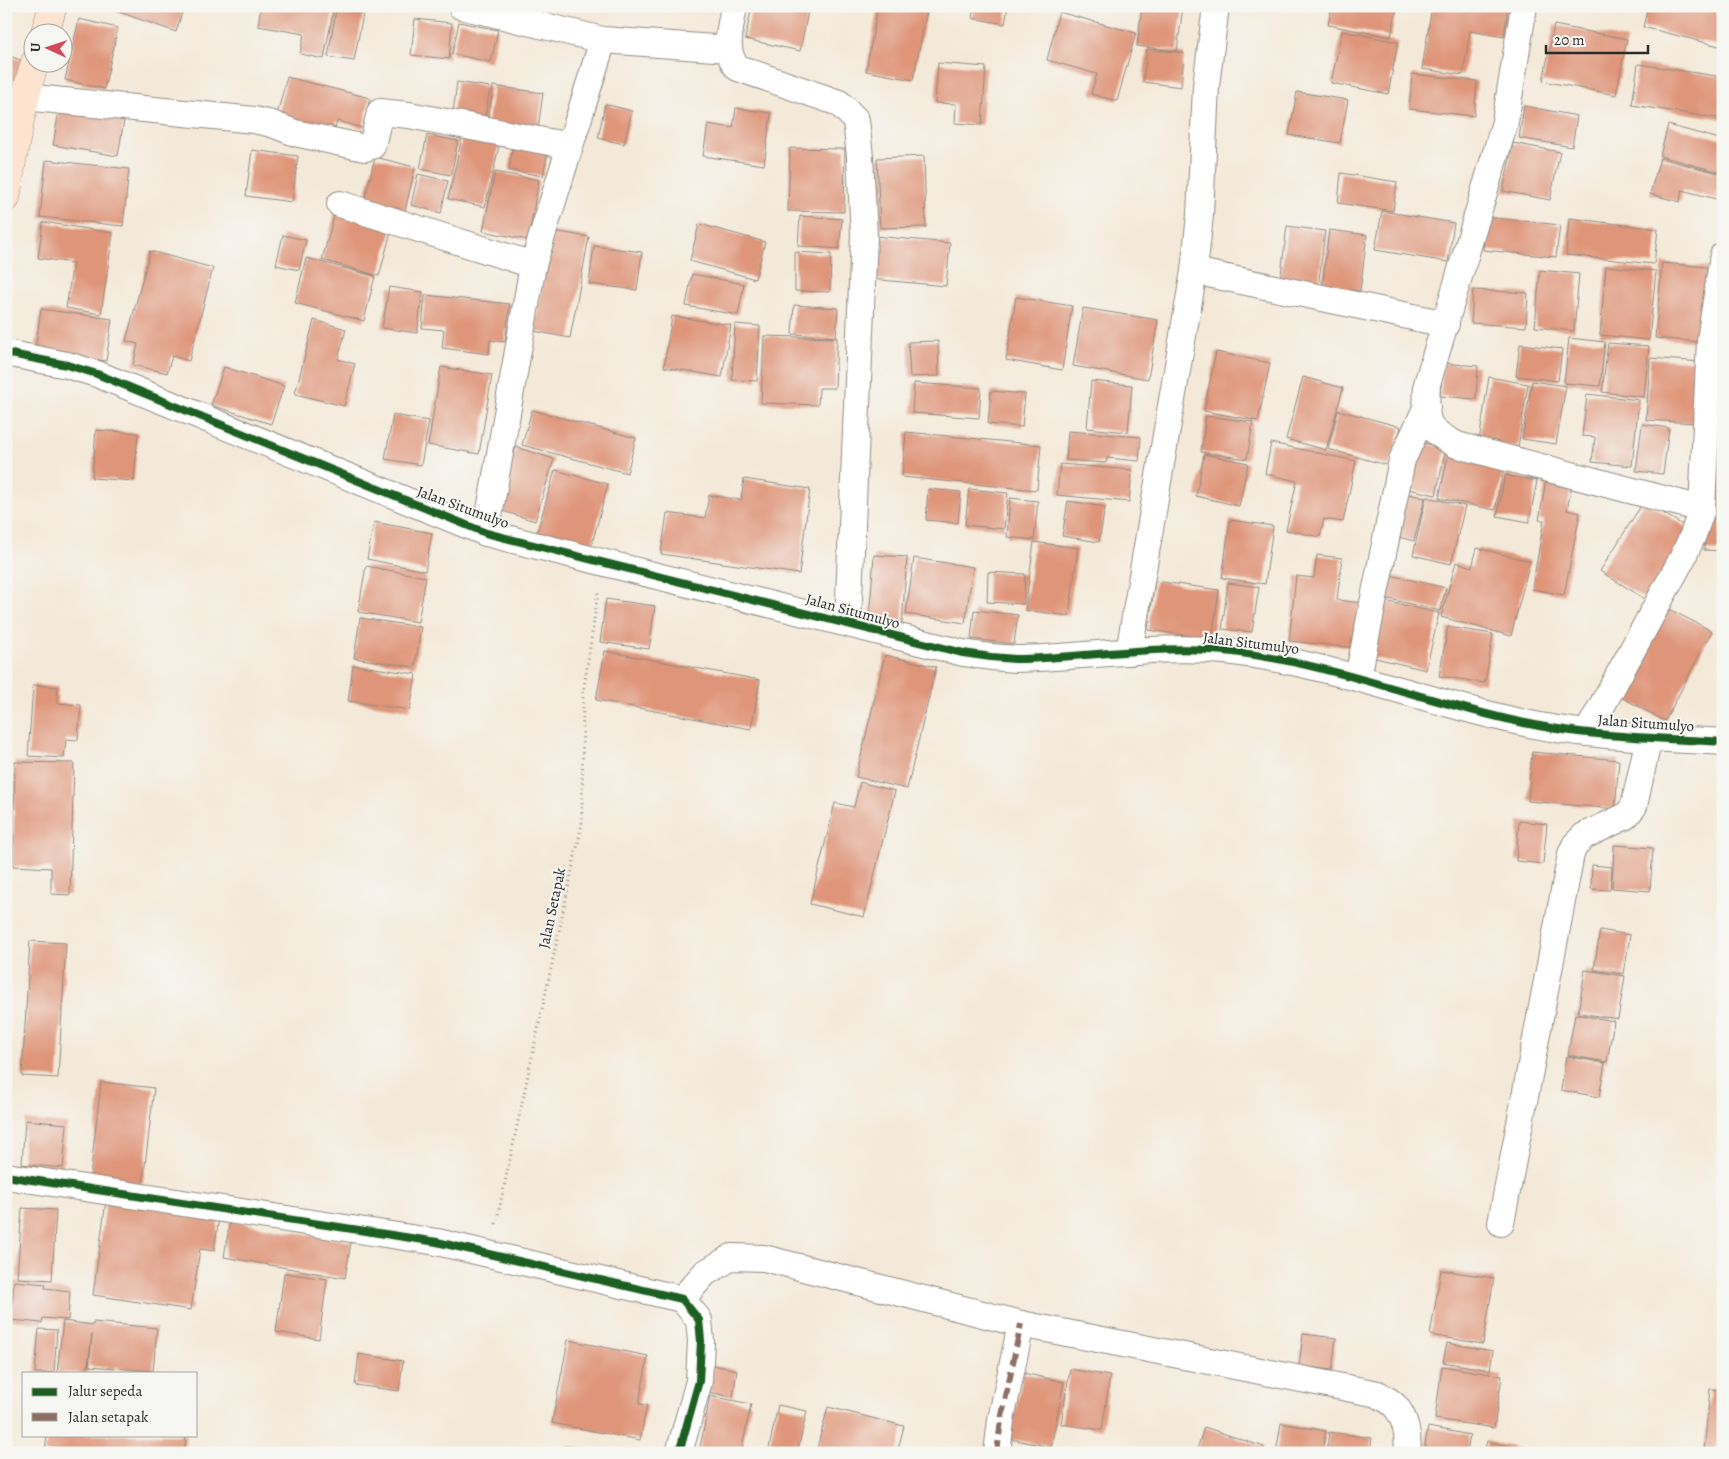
<svg xmlns="http://www.w3.org/2000/svg" width="1729" height="1459" font-family="Alegreya,serif">
  <rect width="100%" height="100%" fill="#f6f6f2"/>
  <filter id="ink" filterUnits="userSpaceOnUse"><feTurbulence type="fractalNoise" baseFrequency=".02" numOctaves="2"/><feDisplacementMap in="SourceGraphic" scale="10" xChannelSelector="R" yChannelSelector="G"/><feConvolveMatrix kernelMatrix="1 2 1 2 8 2 1 2 1" color-interpolation-filters="sRGB"/></filter>
  <filter id="wash" filterUnits="userSpaceOnUse"><feTurbulence type="fractalNoise" baseFrequency=".0096" numOctaves="4" result="noise"/><feDisplacementMap in="SourceGraphic" scale="20" xChannelSelector="R" yChannelSelector="G"/><feGaussianBlur stdDeviation="1.12" result="paint"/><feColorMatrix in="noise" values="0 0 0 0 0 0 0 0 0 0 0 0 0 0 0 0 0 1.4 0 .05"/><feComposite in="paint" operator="in"/></filter>
  <g filter="url(#wash)">
    <rect width="100%" height="100%" fill="#f4e9d8"/>
    <g id="blocks">
      <g fill="#df9579">
        <polygon points="102,6 184,6 176,32"/>
        <polygon points="261,6 305,6 333,12 324,59 300,54 304,34 258,26"/>
        <polygon points="752,6 809,7 800,51 745,39"/>
        <polygon points="878,6 928,6 913,80 866,71"/>
        <polygon points="974,6 1008,6 1005,24 972,18"/>
        <polygon points="1142,6 1183,7 1177,51 1137,46"/>
        <polygon points="1332,6 1397,6 1391,37 1328,25"/>
        <polygon points="1432,6 1508,6 1504,37 1470,31 1463,75 1422,69"/>
        <polygon points="1648,6 1723,6 1723,47 1643,27"/>
        <polygon points="336,9 363,14 354,61 328,57"/>
        <polygon points="1059,12 1136,33 1117,101 1091,94 1097,74 1047,60"/>
        <polygon points="79,19 118,28 104,89 65,80"/>
        <polygon points="415,19 452,23 449,59 411,55"/>
        <polygon points="459,22 498,30 491,62 452,54"/>
        <polygon points="1554,25 1627,39 1616,95 1543,81"/>
        <polygon points="1342,31 1398,42 1388,94 1331,83"/>
        <polygon points="1147,49 1184,53 1181,87 1143,82"/>
        <polygon points="6,55 24,61 11,102 6,100"/>
        <polygon points="938,63 986,67 982,125 955,123 956,104 935,103"/>
        <polygon points="1638,64 1723,77 1723,119 1632,105"/>
        <polygon points="1412,74 1477,81 1474,116 1409,109"/>
        <polygon points="287,77 370,98 363,128 337,121 333,136 275,122"/>
        <polygon points="457,82 490,87 484,125 452,120"/>
        <polygon points="493,86 543,93 538,129 488,122"/>
        <polygon points="1297,92 1348,100 1340,143 1289,135"/>
        <polygon points="605,104 632,111 624,144 598,138"/>
        <polygon points="1524,106 1577,116 1572,147 1519,138"/>
        <polygon points="736,108 771,113 764,165 703,156 708,124 733,128"/>
        <polygon points="59,110 124,120 118,156 53,145"/>
        <polygon points="1668,125 1723,140 1723,173 1660,156"/>
        <polygon points="463,133 500,142 485,207 448,199"/>
        <polygon points="427,135 458,141 451,175 420,169"/>
        <polygon points="514,140 549,147 543,176 509,170"/>
        <polygon points="1513,143 1560,152 1550,200 1503,191"/>
        <polygon points="790,148 845,149 844,212 788,211"/>
        <polygon points="252,150 298,156 292,202 246,196"/>
        <polygon points="924,156 926,227 880,228 877,158"/>
        <polygon points="375,157 415,167 403,220 363,206"/>
        <polygon points="1660,158 1722,174 1716,199 1682,190 1680,202 1650,194"/>
        <polygon points="46,160 129,169 123,226 40,217"/>
        <polygon points="495,172 539,180 528,240 483,231"/>
        <polygon points="1341,173 1397,182 1393,211 1338,203"/>
        <polygon points="418,174 448,181 441,213 411,205"/>
        <polygon points="336,209 393,225 379,276 322,260"/>
        <polygon points="1382,211 1454,223 1448,262 1375,250"/>
        <polygon points="800,216 842,219 839,249 798,246"/>
        <polygon points="1486,217 1560,225 1556,257 1483,250"/>
        <polygon points="1569,218 1658,229 1654,264 1566,255"/>
        <polygon points="43,222 113,233 101,314 66,308 73,263 38,258"/>
        <polygon points="699,224 765,242 755,279 690,261"/>
        <polygon points="1287,226 1325,231 1318,288 1280,283"/>
        <polygon points="1329,230 1367,235 1360,291 1322,287"/>
        <polygon points="553,231 589,237 570,338 534,331"/>
        <polygon points="283,235 306,240 299,270 276,265"/>
        <polygon points="874,236 950,243 946,286 870,279"/>
        <polygon points="594,246 642,252 637,290 589,284"/>
        <polygon points="150,251 213,268 189,361 172,356 167,373 133,365 138,344 126,341"/>
        <polygon points="795,252 831,254 830,292 795,291"/>
        <polygon points="306,258 375,276 364,321 295,303"/>
        <polygon points="1662,263 1707,267 1700,342 1655,338"/>
        <polygon points="1606,266 1656,271 1649,340 1600,335"/>
        <polygon points="1540,270 1579,274 1574,331 1535,327"/>
        <polygon points="692,274 744,284 738,315 686,306"/>
        <polygon points="389,287 423,292 417,333 382,328"/>
        <polygon points="1473,290 1528,293 1526,327 1471,323"/>
        <polygon points="425,295 510,304 505,342 490,340 489,354 442,348 444,330 422,328"/>
        <polygon points="1016,297 1072,306 1062,370 1006,360"/>
        <polygon points="794,305 838,308 836,337 792,334"/>
        <polygon points="1083,308 1158,320 1148,379 1073,366"/>
        <polygon points="41,309 112,319 106,361 35,351"/>
        <polygon points="672,316 731,325 722,377 664,367"/>
        <polygon points="314,320 346,329 338,359 355,364 344,406 295,394"/>
        <polygon points="735,324 760,326 757,381 732,380"/>
        <polygon points="764,336 837,338 835,388 819,388 818,405 761,403"/>
        <polygon points="1569,338 1605,342 1600,386 1564,383"/>
        <polygon points="938,341 939,376 910,377 908,342"/>
        <polygon points="1608,343 1649,346 1644,397 1602,392"/>
        <polygon points="1520,344 1562,349 1558,381 1516,376"/>
        <polygon points="1216,352 1270,363 1258,421 1204,411"/>
        <polygon points="1650,358 1701,362 1696,423 1646,420"/>
        <polygon points="1443,363 1478,366 1476,399 1440,396"/>
        <polygon points="224,367 284,386 271,424 211,405"/>
        <polygon points="441,367 492,375 479,454 428,445"/>
        <polygon points="1303,377 1343,388 1326,450 1286,439"/>
        <polygon points="1489,377 1528,384 1518,447 1479,441"/>
        <polygon points="1091,381 1132,385 1128,432 1087,428"/>
        <polygon points="1532,381 1566,386 1556,444 1522,439"/>
        <polygon points="914,383 981,388 979,418 912,413"/>
        <polygon points="991,391 1025,394 1022,427 988,424"/>
        <polygon points="1587,394 1639,400 1632,466 1592,462 1595,437 1582,436"/>
        <polygon points="532,410 636,438 627,473 522,445"/>
        <polygon points="1338,410 1401,427 1390,466 1328,449"/>
        <polygon points="1712,412 1723,413 1723,453 1710,452"/>
        <polygon points="393,415 429,421 421,465 385,459"/>
        <polygon points="1206,416 1253,422 1247,459 1201,452"/>
        <polygon points="1642,424 1669,428 1663,474 1636,471"/>
        <polygon points="96,430 138,433 134,481 92,478"/>
        <polygon points="1068,431 1141,437 1139,461 1107,458 1106,463 1066,460"/>
        <polygon points="906,432 1041,445 1037,490 902,477"/>
        <polygon points="1414,441 1446,448 1436,495 1404,488"/>
        <polygon points="1271,443 1356,461 1343,522 1324,519 1320,537 1286,530 1297,481 1265,474"/>
        <polygon points="516,447 554,459 535,521 496,509"/>
        <polygon points="1449,452 1505,464 1495,510 1439,498"/>
        <polygon points="1204,454 1248,463 1239,506 1196,496"/>
        <polygon points="1710,455 1723,456 1723,488 1707,487"/>
        <polygon points="1060,464 1132,470 1129,502 1057,495"/>
        <polygon points="555,470 608,484 589,555 535,540"/>
        <polygon points="1547,474 1573,479 1567,510 1580,513 1564,595 1532,589 1544,520 1539,520"/>
        <polygon points="1505,475 1537,481 1529,522 1497,516"/>
        <polygon points="744,479 810,489 799,574 661,554 667,513 705,518 709,495 741,500"/>
        <polygon points="928,489 961,492 958,523 926,520"/>
        <polygon points="969,489 1008,493 1004,529 965,525"/>
        <polygon points="1707,490 1723,491 1723,516 1705,515"/>
        <polygon points="1405,493 1425,498 1414,541 1395,536"/>
        <polygon points="1426,497 1465,506 1451,564 1413,555"/>
        <polygon points="1010,498 1038,501 1034,540 1007,537"/>
        <polygon points="1068,501 1105,507 1099,542 1062,536"/>
        <polygon points="1644,501 1689,529 1645,599 1600,571"/>
        <polygon points="1706,518 1723,519 1723,551 1704,550"/>
        <polygon points="1230,520 1273,526 1265,584 1222,578"/>
        <polygon points="374,522 432,533 425,571 367,559"/>
        <polygon points="1034,542 1078,548 1069,616 1025,610"/>
        <polygon points="1477,548 1530,561 1511,636 1441,617 1456,562 1472,567"/>
        <polygon points="874,555 907,557 902,623 869,621"/>
        <polygon points="1317,555 1342,558 1337,600 1362,603 1356,648 1289,641 1296,576 1314,578"/>
        <polygon points="914,558 973,567 965,623 906,614"/>
        <polygon points="366,566 426,577 418,622 358,612"/>
        <polygon points="988,572 1025,574 1024,604 987,602"/>
        <polygon points="1390,575 1446,588 1440,611 1385,598"/>
        <polygon points="1155,581 1219,590 1212,639 1148,630"/>
        <polygon points="1228,583 1259,587 1252,632 1222,629"/>
        <polygon points="606,599 655,606 649,649 600,642"/>
        <polygon points="1385,601 1439,613 1426,670 1371,657"/>
        <polygon points="1667,608 1712,631 1665,721 1621,697"/>
        <polygon points="974,610 1018,615 1014,644 971,639"/>
        <polygon points="360,618 421,627 415,667 354,658"/>
        <polygon points="1448,627 1493,634 1485,683 1439,676"/>
        <polygon points="605,651 760,680 751,729 596,700"/>
        <polygon points="885,655 936,667 907,789 856,777"/>
        <polygon points="353,665 416,674 410,710 348,701"/>
        <polygon points="33,685 58,687 57,703 81,705 78,740 66,739 64,758 28,756"/>
        <polygon points="1532,752 1619,760 1615,809 1528,801"/>
        <polygon points="15,762 74,763 70,895 51,894 51,868 13,866"/>
        <polygon points="860,782 895,791 864,917 810,904 835,803 854,807"/>
        <polygon points="1519,821 1547,824 1543,864 1516,861"/>
        <polygon points="1614,845 1653,848 1650,891 1612,888"/>
        <polygon points="1592,865 1612,867 1610,890 1591,889"/>
        <polygon points="1600,930 1630,935 1624,974 1594,970"/>
        <polygon points="30,941 66,943 58,1078 22,1076"/>
        <polygon points="1585,970 1625,976 1618,1019 1578,1013"/>
        <polygon points="1575,1014 1614,1021 1607,1062 1568,1055"/>
        <polygon points="1566,1056 1605,1063 1599,1097 1561,1090"/>
        <polygon points="101,1082 154,1088 143,1183 90,1177"/>
        <polygon points="25,1120 67,1124 63,1168 22,1164"/>
        <polygon points="106,1201 219,1218 214,1251 200,1249 191,1310 93,1295"/>
        <polygon points="22,1208 56,1210 52,1280 17,1278"/>
        <polygon points="230,1221 351,1242 345,1278 224,1257"/>
        <polygon points="1441,1270 1494,1278 1483,1344 1430,1335"/>
        <polygon points="284,1273 327,1279 319,1339 276,1332"/>
        <polygon points="14,1281 46,1284 45,1288 70,1291 68,1320 43,1318 42,1323 11,1320"/>
        <polygon points="63,1321 93,1325 93,1322 157,1328 153,1371 89,1366 92,1334 87,1373 57,1373"/>
        <polygon points="39,1329 57,1330 54,1373 35,1373"/>
        <polygon points="1303,1334 1336,1338 1332,1370 1299,1366"/>
        <polygon points="568,1340 648,1356 639,1404 647,1405 640,1440 552,1423"/>
        <polygon points="1447,1343 1493,1351 1490,1370 1443,1362"/>
        <polygon points="359,1354 403,1361 399,1391 355,1385"/>
        <polygon points="713,1365 737,1370 733,1397 708,1392"/>
        <polygon points="1442,1366 1502,1376 1494,1428 1435,1419"/>
        <polygon points="1070,1369 1110,1376 1102,1430 1061,1424"/>
        <polygon points="1023,1373 1064,1382 1051,1447 1010,1439"/>
        <polygon points="1710,1389 1723,1390 1723,1453 1704,1451"/>
        <polygon points="710,1396 751,1404 741,1453 699,1453"/>
        <polygon points="778,1405 807,1411 797,1453 768,1453"/>
        <polygon points="828,1407 904,1426 897,1453 816,1452"/>
        <polygon points="1281,1423 1326,1431 1322,1453 1276,1453"/>
        <polygon points="1204,1427 1264,1447 1262,1453 1196,1453"/>
        <polygon points="1428,1427 1470,1435 1467,1453 1424,1452"/>
        <polygon points="1329,1432 1372,1438 1370,1453 1326,1453"/>
        <polygon points="47,1435 186,1435 184,1453 45,1453"/>
        <polygon points="1487,1441 1525,1450 1525,1453 1484,1453"/>
        <polygon points="566,1446 587,1450 586,1453 565,1453"/>
      </g>
    </g>
  </g>
  <g filter="url(#ink)">
    <use href="#blocks" fill-opacity="0" stroke="#908a82" stroke-width="1"/>
    <g fill="none" stroke-linecap="round" stroke-linejoin="round">
      <g stroke="#908a82" stroke-width="28">
        <g id="street">
          <polyline points="461,6 603,40 728,49"/>
          <path d="M734,6C731,26 722,52 738,68L839,103L856,120L860,157L864,236L848,623"/>
          <path d="M1524,6L1505,122L1427,384C1426,421 1421,426 1457,445L1702,509"/>
          <polyline points="24,97 254,120 272,124 295,133 365,148 372,146 380,112 409,115 570,146"/>
          <polyline points="340,204 533,265"/>
          <polyline points="1194,271 1446,324"/>
          <path d="M6,353L67,365L97,374L486,533L963,653L991,657L1015,659C1086,658 1163,643 1234,652C1332,664 1423,701 1520,722C1586,737 1655,738 1723,742"/>
          <polyline points="486,533 533,265 603,40"/>
          <polyline points="1129,652 1194,271 1200,215 1206,86 1216,6"/>
          <polyline points="1358,677 1402,460 1427,406"/>
          <polyline points="1587,733 1682,559 1693,535 1702,509 1710,340 1723,255"/>
          <polyline points="6,1176 437,1242 682,1299 699,1320 701,1341 699,1381 679,1453"/>
          <polyline points="1501,1223 1571,854 1575,845 1584,836 1626,816 1634,806 1649,737"/>
          <path d="M682,1299L705,1273L732,1257L764,1258L1021,1324L1378,1394C1383,1398 1391,1401 1395,1406C1406,1418 1409,1437 1407,1453"/>
          <polyline points="997,1453 1001,1420 1021,1324"/>
        </g>
      </g>
      <g stroke="#908a82" stroke-width="29">
        <g id="secondary">
          <polyline points="45,32 53,6"/>
          <path d="M6,198C13,152 21,107 35,62"/>
        </g>
      </g>
      <polyline stroke="#908a82" stroke-width="3" stroke-dasharray="1 4" stroke-linecap="butt" points="496,1224 582,824 583,694 598,593"/>
      <use href="#street" stroke="#fff" stroke-width="26"/>
      <use href="#secondary" stroke="#fde4d1" stroke-width="28"/>
      <polyline stroke="#8d6e63" stroke-width="6" stroke-dasharray="12 6" stroke-linecap="butt" points="997,1453 1001,1420 1021,1324"/>
      <g stroke="#f6f6f2" stroke-width="11">
        <g id="cycleway">
          <path d="M6,353L67,365L97,374L486,533L963,653L991,657L1015,659C1086,658 1163,643 1234,652C1332,664 1423,701 1520,722C1586,737 1655,738 1723,742"/>
          <polyline points="6,1176 437,1242 682,1299 699,1320 701,1341 699,1381 679,1453"/>
        </g>
      </g>
      <use href="#cycleway" stroke="#1b5e20" stroke-width="8"/>
    </g>
  </g>
  <g text-anchor="middle" stroke-width="4" stroke-linejoin="round" paint-order="stroke">
    <g font-size="15" fill="#2b2b2b" stroke="#f6f6f2">
      <text transform="translate(463 507) rotate(20)" y="5">Jalan Situmulyo</text>
      <text transform="translate(853 611) rotate(15)" y="5">Jalan Situmulyo</text>
      <text transform="translate(1251 643) rotate(7)" y="5">Jalan Situmulyo</text>
      <text transform="translate(1646 723) rotate(4)" y="5">Jalan Situmulyo</text>
      <text transform="translate(552 908) rotate(-78)" y="5">Jalan Setapak</text>
    </g>
  </g>
  <rect width="1729" height="1459" fill="none" stroke="#f6f6f2" stroke-width="25"/>
  <rect x="22" y="1372" width="175" height="65" fill="#f6f6f2" stroke="#a5a5a2"/>
  <rect x="32" y="1388" width="25" height="8" fill="#1b5e20" stroke="#a5a5a2"/>
  <text x="68" y="1396" font-size="15" fill="#2b2b2b">Jalur sepeda</text>
  <rect x="32" y="1413" width="25" height="8" fill="#8d6e63" stroke="#a5a5a2"/>
  <text x="68" y="1422" font-size="15" fill="#2b2b2b">Jalan setapak</text>
  <g transform="translate(48 48) rotate(273)"><circle r="24" fill="#f6f6f2" stroke="#a5a5a2"/>
  <path d="M0-4L9 19L0 12L-9 19Z" fill="#d1495b"/>
  <text y="-8" font-size="14" font-weight="bold" text-anchor="middle" fill="#2b2b2b">U</text>
  </g>
  <path d="M1546 45v8h102v-8" fill="none" stroke="#2b2b2b" stroke-width="2.5"/>
  <text x="1554" y="45" font-size="15" fill="#2b2b2b" stroke="#f6f6f2" stroke-width="4" paint-order="stroke">20 m</text>
</svg>
